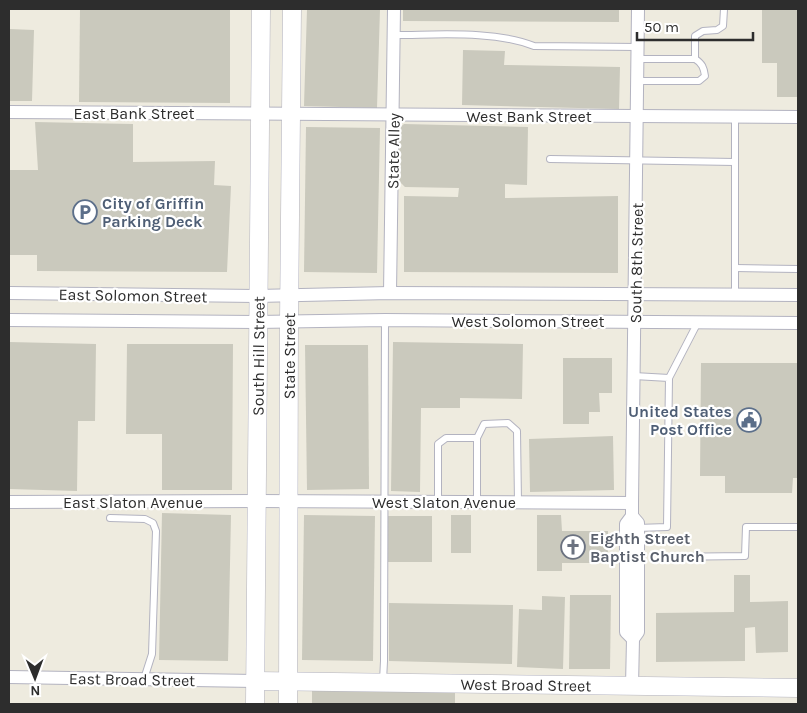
<svg xmlns="http://www.w3.org/2000/svg" width="807" height="713" font-family="Karla,sans-serif">
  <rect width="100%" height="100%" fill="#eeebdf"/>
  <g fill="#cac9bd">
    <polygon points="80,9 230,9 230,103 79,102"/>
    <polygon points="307,9 380,9 377,108 304,106"/>
    <polygon points="403,9 619,9 619,22 403,21"/>
    <polygon points="762,9 798,9 798,97 777,97 777,63 762,63"/>
    <polygon points="9,29 34,30 32,101 9,101"/>
    <polygon points="463,50 505,51 504,65 620,67 619,109 462,105"/>
    <polygon points="35,122 133,124 133,162 215,161 214,185 231,186 227,272 37,271 37,255 9,255 9,170 38,170"/>
    <polygon points="404,124 528,127 527,185 505,184 505,198 618,196 618,273 404,272 404,196 458,197 459,188 405,187 396,178 397,130"/>
    <polygon points="306,127 380,128 377,273 304,272"/>
    <polygon points="9,342 96,344 95,421 78,421 77,491 9,489"/>
    <polygon points="393,342 523,344 522,399 460,398 460,408 421,408 420,492 391,491"/>
    <polygon points="127,344 233,344 232,490 162,490 162,434 126,434"/>
    <polygon points="305,345 368,345 369,489 307,490"/>
    <polygon points="563,358 612,358 612,393 599,393 600,412 589,412 589,424 563,424"/>
    <polygon points="701,363 798,363 798,478 793,478 792,493 725,493 725,476 700,476"/>
    <polygon points="613,436 614,490 530,492 529,439"/>
    <polygon points="162,513 231,515 228,661 159,660"/>
    <polygon points="304,515 375,516 373,661 302,660"/>
    <rect x="451" y="515" width="20" height="38"/>
    <polygon points="537,515 561,515 562,531 608,531 608,563 562,563 562,571 537,571"/>
    <rect x="387" y="516" width="45" height="46"/>
    <polygon points="734,575 750,575 750,602 788,601 788,652 756,653 755,627 745,628 745,661 656,662 656,613 734,612"/>
    <polygon points="570,595 611,595 610,669 569,669"/>
    <polygon points="542,596 565,597 563,669 517,667 519,609 542,610"/>
    <polygon points="389,603 513,605 512,664 389,661"/>
    <rect x="312" y="691" width="143" height="13"/>
  </g>
  <g fill="none" stroke-linecap="round" stroke-linejoin="round">
    <g stroke="#b3b3c0" stroke-width="8">
      <g id="service">
        <path d="M394,35C438,35 493,30 534,46L638,47"/>
        <polyline points="638,59 695,59 695,36 703,31 717,30 723,26 724,9"/>
        <path d="M638,81H699L705,76C704,68 702,63 695,59"/>
        <polyline points="735,117 735,295"/>
        <polyline points="550,159 735,162"/>
        <polyline points="735,268 798,269"/>
        <polyline points="634,376 669,378 667,527 637,528"/>
        <polyline points="669,378 698,322"/>
        <polyline points="477,438 477,502"/>
        <polyline points="438,502 438,444 446,438 477,438 484,424 508,423 517,431 518,503"/>
        <polyline points="110,518 145,519 153,523 156,531 152,654 144,679"/>
        <polyline points="662,557 745,556 746,527 798,527"/>
        <polyline points="383,681 384,661 385,320"/>
      </g>
    </g>
    <g stroke="#b3b3c0" stroke-width="14">
      <g id="minor">
        <polyline points="9,112 798,117"/>
        <polyline points="9,293 257,296 390,293 798,295"/>
        <polyline points="390,293 394,9"/>
        <polyline points="9,320 257,322 385,320 798,323"/>
        <polyline points="9,502 256,501 632,503"/>
        <polyline points="633,639 626,632 626,524 632,516 632,503 638,9"/>
        <polyline points="9,677 255,681"/>
        <polyline points="632,686 633,639 638,632 638,523 632,516"/>
      </g>
    </g>
    <g stroke="#b3b3c0" stroke-width="19">
      <g id="secondary">
        <path id="s1" d="M255,681L798,688"/>
        <path id="s2" d="M255,704L261,9"/>
        <path id="s3" d="M288,704L289,322L292,9"/>
      </g>
    </g>
    <use href="#service" stroke="#fff" stroke-width="6"/>
    <use href="#minor" stroke="#fff" stroke-width="12"/>
    <use href="#secondary" stroke="#fff" stroke-width="18"/>
  </g>
  <defs>
    <g id="parking-ring" transform="scale(1.25)"><circle r="9.5" fill="#fff" stroke="#5c6f8a" stroke-width="1.5"/><path d="M-3.5-5.5H1a3.5 3.5 0 0 1 0 7H-1V5.5H-3.5ZM-1-3.4V-.6H.8a1.4 1.4 0 0 0 0-2.8Z" fill="#5c6f8a"/></g>
    <g id="civic-ring" transform="scale(1.25)"><circle r="9.5" fill="#fff" stroke="#5c6f8a" stroke-width="1.5"/><path d="M-.6-6.5H3V-4.5H.6V-3L4-1V1h2V6H-6V1h2V-1L-.6-3ZM-1.2 2.5V6h2.4V2.5Z" fill="#5c6f8a"/></g>
    <g id="church-ring" transform="scale(1.25)"><circle r="9.5" fill="#fff" stroke="#6b7280" stroke-width="1.5"/><path d="M-1.2-6h2.4v3.5h3.3v2.4h-3.3V6h-2.4V-.1h-3.3v-2.4h3.3Z" fill="#6b7280"/></g>
  </defs>
  <g fill-rule="evenodd">
    <use href="#parking-ring" x="85" y="212"/>
    <use href="#civic-ring" x="749" y="420"/>
    <use href="#church-ring" x="573" y="547"/>
  </g>
  <g text-anchor="middle" stroke-width="4.5" stroke-linejoin="round" paint-order="stroke">
    <g font-size="16" fill="#2d2d2d" stroke="#fff">
      <text x="134" y="119">East Bank Street</text>
      <text x="529" y="122">West Bank Street</text>
      <text transform="translate(393 151) rotate(-89)" y="6">State Alley</text>
      <text transform="translate(636 263) rotate(-89)" y="6">South 8th Street</text>
      <text transform="translate(133 295) rotate(1)" y="6">East Solomon Street</text>
      <text x="528" y="327">West Solomon Street</text>
      <text dy="6" stroke="none"><textPath href="#s2" startOffset="348">South Hill Street</textPath></text>
      <text dy="6" stroke="none"><textPath href="#s3" startOffset="348">State Street</textPath></text>
      <text x="133" y="508">East Slaton Avenue</text>
      <text x="444" y="508">West Slaton Avenue</text>
      <text transform="translate(132 679) rotate(1)" y="6">East Broad Street</text>
      <text dy="6" stroke="none"><textPath href="#s1" startOffset="271">West Broad Street</textPath></text>
    </g>
    <g font-size="16" font-weight="bold" fill="#4e5e75" stroke="#fff" text-anchor="start">
      <text x="102" y="209">City of Griffin<tspan x="102" dy="18">Parking Deck</tspan></text>
      <text x="732" y="417" text-anchor="end">United States<tspan x="732" dy="18">Post Office</tspan></text>
    </g>
    <g font-size="16" font-weight="bold" fill="#5b616d" stroke="#fff" text-anchor="start">
      <text x="590" y="544">Eighth Street<tspan x="590" dy="18">Baptist Church</tspan></text>
    </g>
  </g>
  <rect width="807" height="713" fill="none" stroke="#2d2d2d" stroke-width="20"/>
  <g transform="translate(35 678) rotate(179)" stroke="#ffffff" stroke-width="4" paint-order="stroke">
  <path d="M0-4L9 19L0 12L-9 19Z" fill="#2d2d2d"/>
  <text y="-8" font-size="14" font-weight="bold" text-anchor="middle" fill="#2d2d2d">N</text>
  </g>
  <path d="M637 32v8h116v-8" fill="none" stroke="#2d2d2d" stroke-width="2.5"/>
  <text x="644" y="32" font-size="15" fill="#2d2d2d" stroke="#ffffff" stroke-width="4" paint-order="stroke">50 m</text>
</svg>
